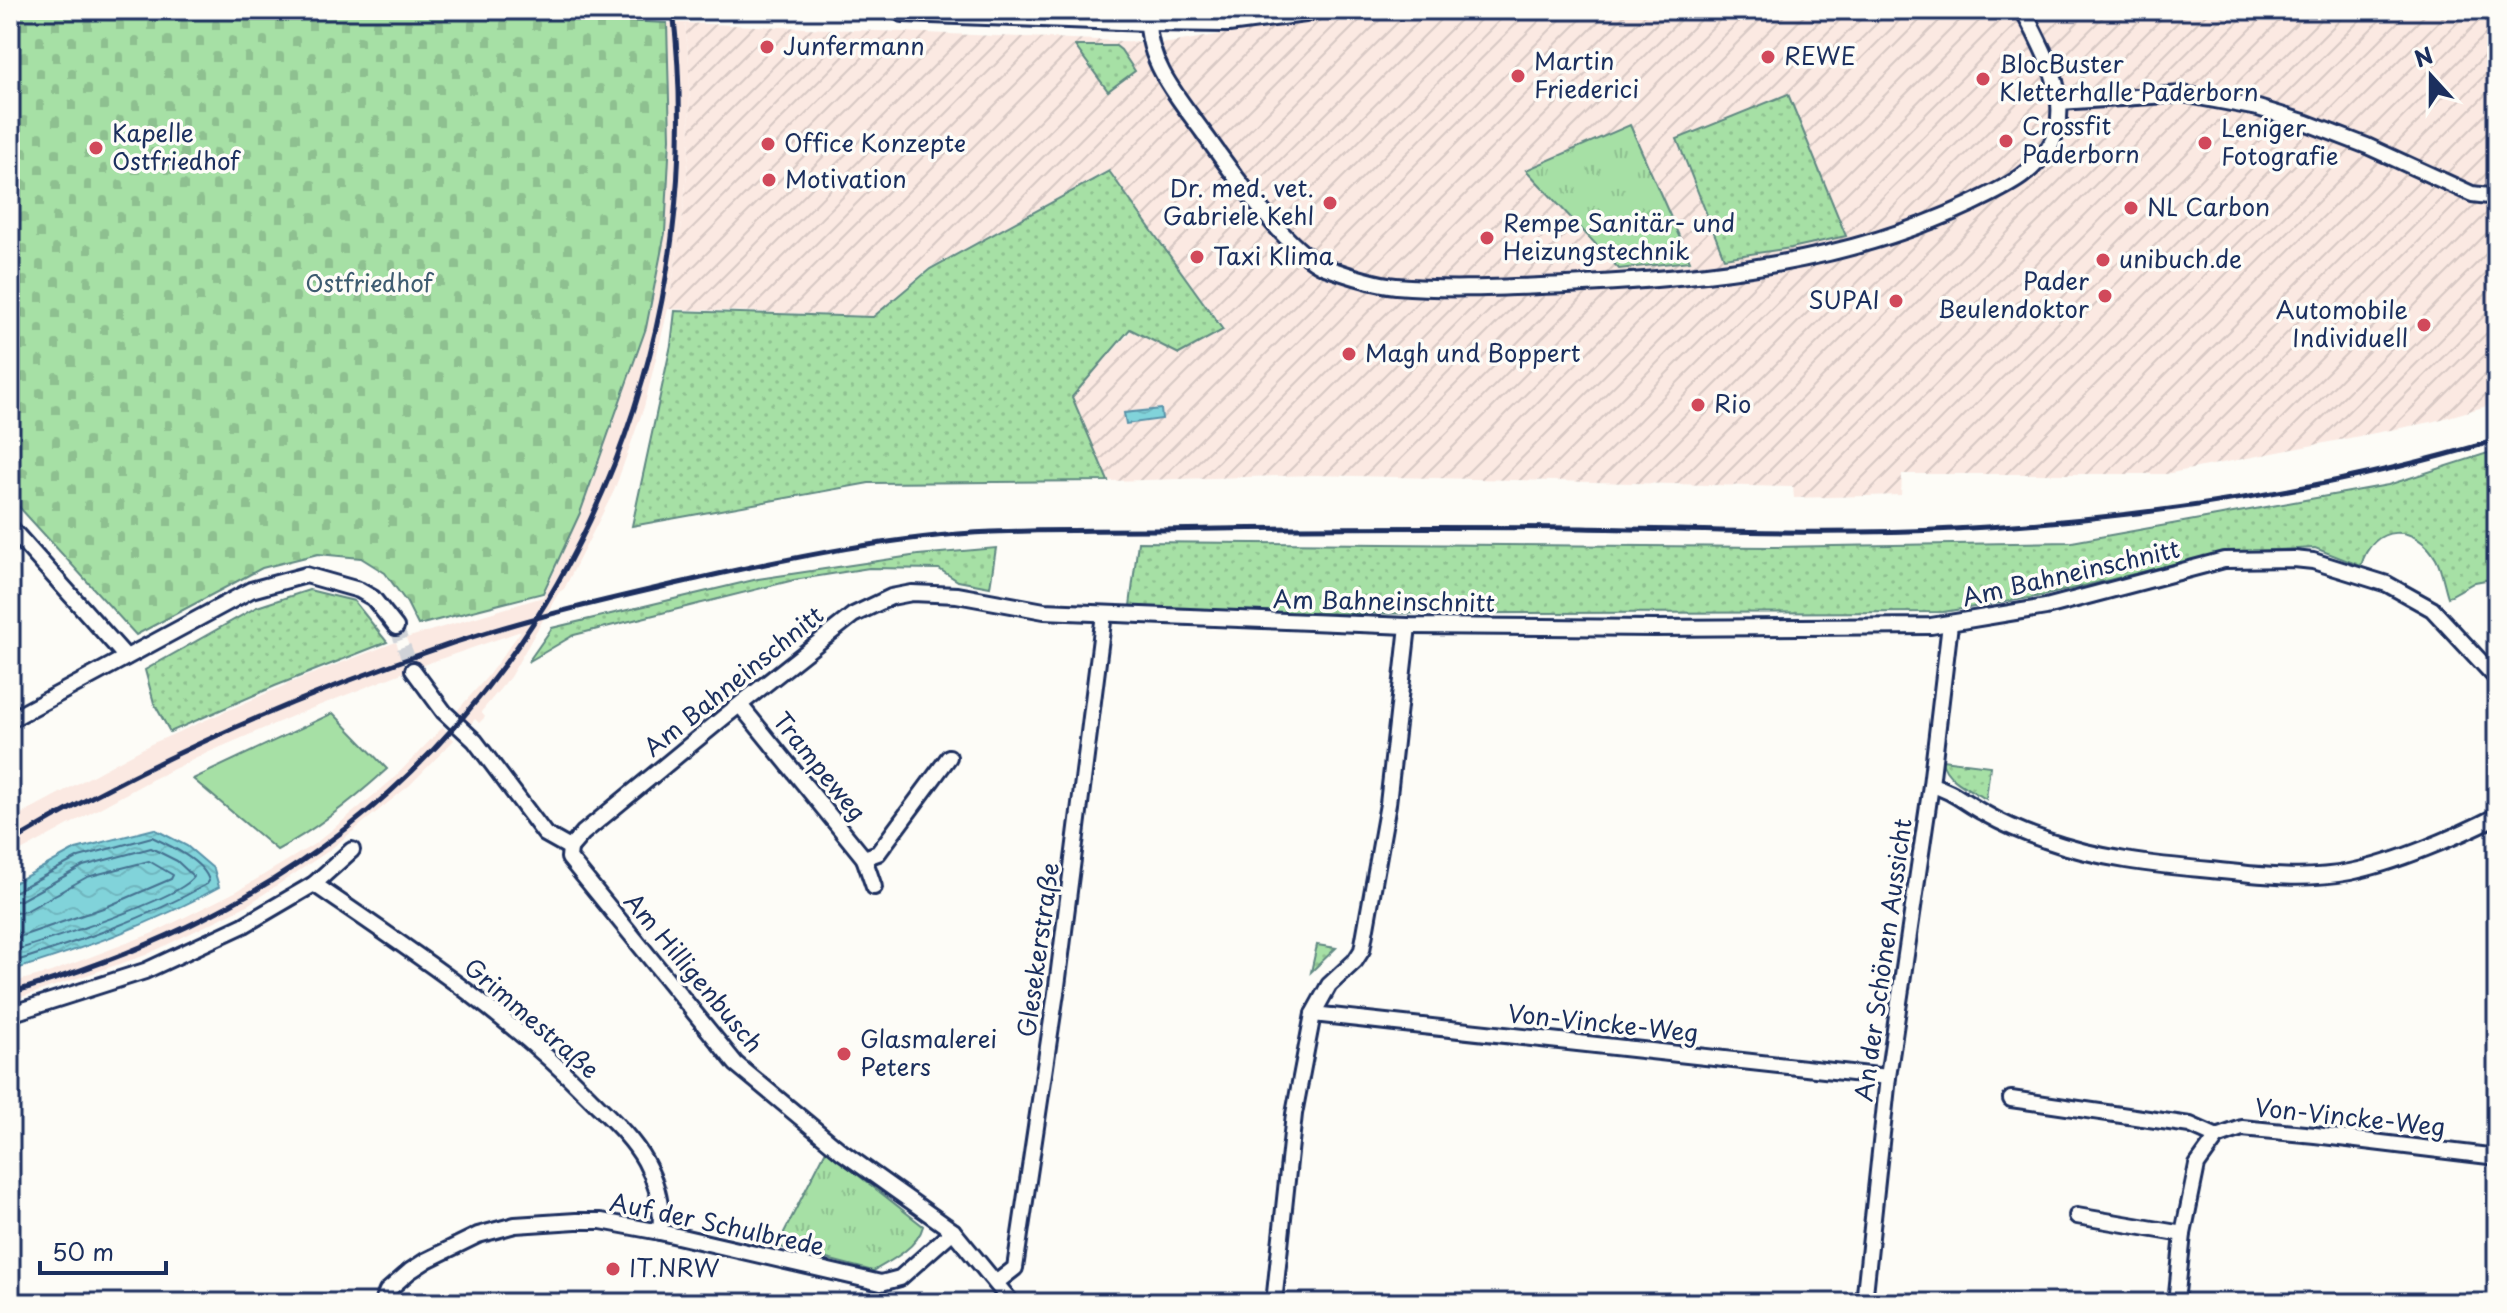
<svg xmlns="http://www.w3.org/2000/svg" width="2507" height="1313" font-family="'Playpen Sans',sans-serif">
  <defs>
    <pattern id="industrial-furrows" width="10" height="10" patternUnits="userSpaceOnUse" patternTransform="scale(2)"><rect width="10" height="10" fill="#fbe9e2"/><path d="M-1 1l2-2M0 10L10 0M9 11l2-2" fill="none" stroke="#d7c8c4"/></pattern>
    <pattern id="grass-dots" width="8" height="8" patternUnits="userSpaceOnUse" patternTransform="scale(2)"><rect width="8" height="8" fill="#a6e0a5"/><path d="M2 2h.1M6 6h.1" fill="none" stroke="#8ec090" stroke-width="1.8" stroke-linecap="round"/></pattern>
    <pattern id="cemetery-stones" width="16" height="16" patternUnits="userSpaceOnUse" patternTransform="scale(2)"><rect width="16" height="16" fill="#a6e0a5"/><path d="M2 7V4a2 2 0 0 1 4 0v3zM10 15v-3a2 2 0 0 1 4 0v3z" fill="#8ec090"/></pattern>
    <pattern id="park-tufts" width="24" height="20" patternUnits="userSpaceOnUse" patternTransform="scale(2)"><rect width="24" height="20" fill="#a6e0a5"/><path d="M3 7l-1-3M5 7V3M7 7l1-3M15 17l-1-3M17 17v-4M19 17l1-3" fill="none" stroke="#8ec090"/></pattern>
    <pattern id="water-waves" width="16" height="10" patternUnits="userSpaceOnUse" patternTransform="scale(2)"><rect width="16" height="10" fill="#81d3da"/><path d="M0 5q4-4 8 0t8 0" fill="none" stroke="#6fb5be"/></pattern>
  </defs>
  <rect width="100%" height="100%" fill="#fdfcf7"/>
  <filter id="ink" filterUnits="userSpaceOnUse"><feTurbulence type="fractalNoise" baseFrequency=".0125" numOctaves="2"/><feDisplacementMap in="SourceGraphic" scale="16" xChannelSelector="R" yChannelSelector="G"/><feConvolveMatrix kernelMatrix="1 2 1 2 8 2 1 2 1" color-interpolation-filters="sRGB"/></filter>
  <g filter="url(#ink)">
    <g fill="#fbe9e2">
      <polygon points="667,23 685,23 689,63 690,142 682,223 668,309 644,407 614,491 564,589 559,592 510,677 481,712 485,717 479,723 475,719 469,726 455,713 487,677 521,631 417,667 406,638 543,597 580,513 646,328 665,233 670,138"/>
      <polygon points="396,642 407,671 295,715 209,752 151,780 10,857 10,820 151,744 299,679"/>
      <polygon points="443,727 454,740 410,785 327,852 246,906 146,955 10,1001 10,983 51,972 153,933 237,891 316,843 392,780"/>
    </g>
    <polygon fill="url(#industrial-furrows)" points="1364,10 2497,10 2497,403 2431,422 2166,474 1902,474 1901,495 1794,498 1793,487 1315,475 1109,481 1071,397 1132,330 1180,354 1224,329 1109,170 929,268 873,316 668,309 682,223 690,142 689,63 685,23 1169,43"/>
    <g fill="url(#grass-dots)" stroke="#608882" stroke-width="2">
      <polygon points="1075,46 1116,46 1121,50 1135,71 1108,91"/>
      <polygon points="1788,94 1846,236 1791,248 1724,258 1677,139"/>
      <polygon points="1109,171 1223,330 1179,354 1130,329 1072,397 1108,481 869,483 632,526 671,345 675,311 873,317 930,269"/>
      <path d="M2497,450V578L2475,582L2448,597C2444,585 2442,570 2436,559C2416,523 2372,523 2361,566L2315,548L2221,553L2042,596L1943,612L1129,614L1138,542L1773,547L2072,542L2388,485Z"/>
      <polygon points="996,548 990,587 958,581 939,569 869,568 794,580 574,635 528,662 552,628 758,579 918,555"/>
      <polygon points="309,590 354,601 387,642 275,686 170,732 154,703 145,670 257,607"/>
      <path d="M1942,760L1990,766L1986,799C1971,790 1944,779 1942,760Z"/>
      <polygon points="1317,945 1336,948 1311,972"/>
    </g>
    <polygon fill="url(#cemetery-stones)" stroke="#608882" stroke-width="2" points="10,10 375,10 667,23 670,138 665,233 646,328 580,513 543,593 418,625 407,603 385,573 361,558 318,554 262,568 136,635 10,497"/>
    <g fill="url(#park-tufts)" stroke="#608882" stroke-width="2">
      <polygon points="1630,125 1690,261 1619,269 1526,170"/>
      <path d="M826,1150L923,1226C918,1247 891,1261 873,1271L777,1246Z"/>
    </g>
    <path fill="#a6e0a5" stroke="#608882" stroke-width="2" d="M333,713L387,769C354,799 317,829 277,850L193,779Z"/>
    <g fill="url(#water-waves)" stroke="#5891a8" stroke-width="2">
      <polygon points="1161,409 1162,419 1126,424 1124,413"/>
      <path d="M154,829L187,846L214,869L219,887C153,924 82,949 10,971V885L76,849Z"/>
    </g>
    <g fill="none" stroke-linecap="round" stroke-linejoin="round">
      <g stroke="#447190" stroke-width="2">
        <path d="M10,892L16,891L79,857L152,837C169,845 205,862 209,881L207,884C146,919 77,942 10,963"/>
        <path d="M10,902L21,900L83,866L151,848L177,861L194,877C179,899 42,942 10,952"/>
        <polyline points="10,914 26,911 87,877 149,861 173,875 171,879 106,907 10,940"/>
      </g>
      <polyline stroke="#d0d3d8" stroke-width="14" stroke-dasharray="14 7" stroke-linecap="butt" points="396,627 413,670"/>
      <g stroke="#1b2f5e" stroke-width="20">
        <g id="minor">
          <path d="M1148,19C1147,62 1179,99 1203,132C1228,167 1287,252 1325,267C1347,275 1373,284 1396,286C1452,291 1510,287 1567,285C1707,278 1843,264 1971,204C2003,188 2035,175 2052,142C2074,100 2042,48 2023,10"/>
          <polyline points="2059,102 2183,94 2258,108 2307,123 2367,146 2472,194 2497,197"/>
          <polyline points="10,527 126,657"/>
          <polyline points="413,670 444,712 475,741 545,834 570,848"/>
          <polyline points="740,705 864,858 878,853 949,757"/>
          <polyline points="10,720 251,590 306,575 359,590 373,598 396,627"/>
          <path d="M1931,785C1952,790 1965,803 1984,813C2003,824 2024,833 2045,840C2098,859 2155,865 2211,870C2258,875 2303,881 2350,872C2395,863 2456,837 2497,816"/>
          <polyline points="570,848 583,833 724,717 853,615 891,597 912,593 957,595 1044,611 1408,626 1654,628 1931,626 2046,607 2224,560 2294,559 2313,561 2387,584 2432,609 2497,679"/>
          <polyline points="570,848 569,858 736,1064 842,1152 953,1231 1012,1303"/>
          <polyline points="864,858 874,887"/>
          <path d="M314,884C410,950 507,1013 589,1097C609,1117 632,1137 645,1161C657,1183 663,1208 660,1232"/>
          <polyline points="10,1014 145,971 244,925 314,884 352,850"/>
          <polyline points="1313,1014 1888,1077"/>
          <polyline points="2011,1099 2190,1125 2217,1137 2242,1128 2315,1135 2497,1157"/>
          <polyline points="2077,1216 2183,1234"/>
          <polyline points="997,1282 1015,1268 1057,986 1104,614"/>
          <polyline points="382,1303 387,1291 410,1271 427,1260 478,1235 515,1225 576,1221 601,1221 660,1232 881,1283 900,1278 953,1231"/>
          <polyline points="1274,1303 1294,1114 1313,1014 1329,985 1355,961 1362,950 1388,804 1408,626"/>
          <polyline points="1864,1303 1888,1077 1931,785 1950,624"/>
          <polyline points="2176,1303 2183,1234 2197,1165 2217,1137"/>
        </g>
      </g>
      <g stroke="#1b2f5e" stroke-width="28">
        <polyline id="secondary" points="903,10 1148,19 1228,20 1305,10"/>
      </g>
      <use href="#minor" stroke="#fdfcf7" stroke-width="14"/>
      <use href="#secondary" stroke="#fdfcf7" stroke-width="22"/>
      <g stroke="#1b2f5e" stroke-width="5">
        <path d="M10,843C149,760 300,695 453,643C534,616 618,597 701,578C794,557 897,536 992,532C1048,530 1104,530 1159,530C1300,527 1441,527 1582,528C1706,530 1831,536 1954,529C2134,519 2324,492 2497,440"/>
        <path d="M10,993C132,957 247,907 347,828C592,636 709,315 673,10"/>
      </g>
    </g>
  </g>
  <g fill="#d1495b" stroke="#fdfcf7" stroke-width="3">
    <circle cx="767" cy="47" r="8"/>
    <circle cx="1768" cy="57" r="8"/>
    <circle cx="1518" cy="76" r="8"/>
    <circle cx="1983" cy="79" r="8"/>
    <circle cx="2006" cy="141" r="8"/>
    <circle cx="2205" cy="143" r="8"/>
    <circle cx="768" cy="144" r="8"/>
    <circle cx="96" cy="148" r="8"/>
    <circle cx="769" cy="180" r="8"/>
    <circle cx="1330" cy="203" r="8"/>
    <circle cx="2131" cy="208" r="8"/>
    <circle cx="1487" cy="238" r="8"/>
    <circle cx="1197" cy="257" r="8"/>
    <circle cx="2103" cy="260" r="8"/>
    <circle cx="2105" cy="296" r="8"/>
    <circle cx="1896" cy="301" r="8"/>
    <circle cx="2424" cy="325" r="8"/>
    <circle cx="1349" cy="354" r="8"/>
    <circle cx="1698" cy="405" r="8"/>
    <circle cx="844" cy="1054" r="8"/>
    <circle cx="613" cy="1269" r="8"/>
  </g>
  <g text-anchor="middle" stroke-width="7" stroke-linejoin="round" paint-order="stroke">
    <g font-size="24" fill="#1b2f5e" stroke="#fdfcf7" text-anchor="start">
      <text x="783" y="55">Junfermann</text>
      <text x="1784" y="65">REWE</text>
      <text x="1534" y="70">Martin<tspan x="1534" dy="28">Friederici</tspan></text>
      <text x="1999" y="73">BlocBuster<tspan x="1999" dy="28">Kletterhalle Paderborn</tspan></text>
      <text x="2022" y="135">Crossfit<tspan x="2022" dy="28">Paderborn</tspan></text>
      <text x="2221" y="137">Leniger<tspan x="2221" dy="28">Fotografie</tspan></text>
      <text x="112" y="142">Kapelle<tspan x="112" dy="28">Ostfriedhof</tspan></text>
      <text x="784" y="152">Office Konzepte</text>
      <text x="785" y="188">Motivation</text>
      <text x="1314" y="197" text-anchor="end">Dr. med. vet.<tspan x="1314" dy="28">Gabriele Kehl</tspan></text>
      <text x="2147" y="216">NL Carbon</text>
      <text x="1503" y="232">Rempe Sanitär- und<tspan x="1503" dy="28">Heizungstechnik</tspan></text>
      <text x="1213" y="265">Taxi Klima</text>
      <text x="2119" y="268">unibuch.de</text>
      <text x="2089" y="290" text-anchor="end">Pader<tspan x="2089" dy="28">Beulendoktor</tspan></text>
      <text x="1880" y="309" text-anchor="end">SUPAI</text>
      <text x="2408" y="319" text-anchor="end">Automobile<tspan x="2408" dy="28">Individuell</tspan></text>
      <text x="1365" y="362">Magh und Boppert</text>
      <text x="1714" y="413">Rio</text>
      <text x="860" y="1048">Glasmalerei<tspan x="860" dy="28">Peters</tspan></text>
      <text x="629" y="1277">IT.NRW</text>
    </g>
    <g font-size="24" fill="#3e5b70" stroke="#fdfcf7">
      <text x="369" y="292">Ostfriedhof</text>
    </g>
    <g font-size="24" fill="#1b2f5e" stroke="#fdfcf7">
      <text transform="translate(2071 574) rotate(-13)" y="8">Am Bahneinschnitt</text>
      <text transform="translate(1384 602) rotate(1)" y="8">Am Bahneinschnitt</text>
      <text transform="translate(734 682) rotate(-39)" y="8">Am Bahneinschnitt</text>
      <text transform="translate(819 767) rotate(51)" y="8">Trampeweg</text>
      <text transform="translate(1039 950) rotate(-82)" y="8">Glesekerstraße</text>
      <text transform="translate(1884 960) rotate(-82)" y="8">An der Schönen Aussicht</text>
      <text transform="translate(693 973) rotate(50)" y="8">Am Hilligenbusch</text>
      <text transform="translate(531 1019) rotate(41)" y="8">Grimmestraße</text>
      <text transform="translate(1603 1024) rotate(6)" y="8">Von-Vincke-Weg</text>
      <text transform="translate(2350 1118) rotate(6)" y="8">Von-Vincke-Weg</text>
      <text transform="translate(717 1225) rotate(12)" y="8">Auf der Schulbrede</text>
    </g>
  </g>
  <rect width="2507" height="1313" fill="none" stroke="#fdfcf7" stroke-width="40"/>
  <rect x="20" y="20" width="2467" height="1273" fill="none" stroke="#1b2f5e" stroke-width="3" filter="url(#ink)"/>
  <g transform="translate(2431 76) rotate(339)" stroke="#fdfcf7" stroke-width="6" paint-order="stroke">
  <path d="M0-6L14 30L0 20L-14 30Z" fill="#1b2f5e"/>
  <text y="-12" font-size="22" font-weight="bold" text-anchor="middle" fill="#1b2f5e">N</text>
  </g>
  <path d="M40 1261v12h126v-12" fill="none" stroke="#1b2f5e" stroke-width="4"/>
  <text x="52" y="1261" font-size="24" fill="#1b2f5e" stroke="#fdfcf7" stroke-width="6" paint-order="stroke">50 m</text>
</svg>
